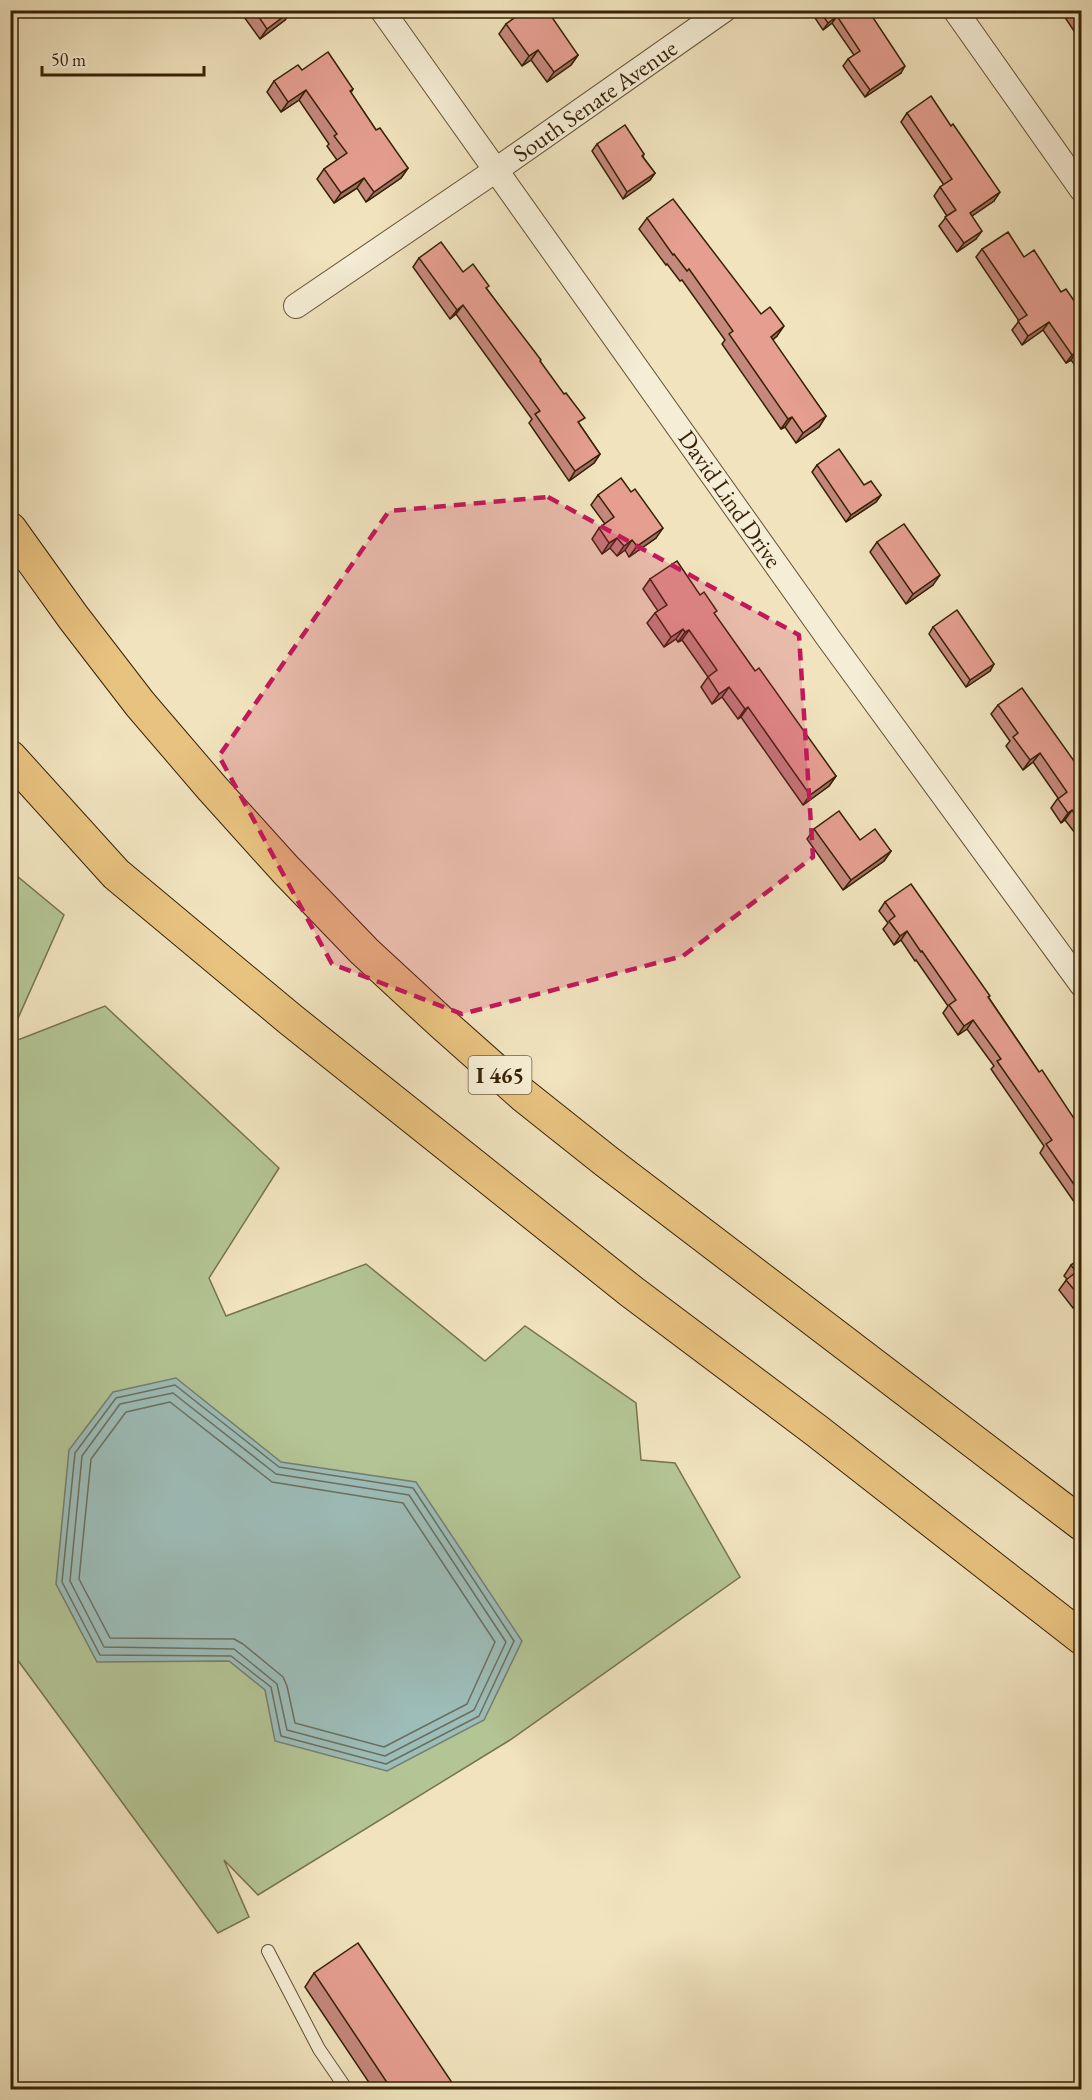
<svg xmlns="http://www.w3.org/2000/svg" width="1092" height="2100" font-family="'EB Garamond',serif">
  <rect width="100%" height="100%" fill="#f0e3be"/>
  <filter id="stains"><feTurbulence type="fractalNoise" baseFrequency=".00333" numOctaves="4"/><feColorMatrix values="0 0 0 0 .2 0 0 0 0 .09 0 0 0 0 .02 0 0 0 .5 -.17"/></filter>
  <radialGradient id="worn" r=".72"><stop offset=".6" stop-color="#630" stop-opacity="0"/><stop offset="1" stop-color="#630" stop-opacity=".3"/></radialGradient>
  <g fill="#b4c595" stroke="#76744e" stroke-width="1.5">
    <polygon points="11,871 64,915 11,1034"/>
    <polygon points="105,1006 279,1168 209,1278 226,1316 366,1264 485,1361 525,1326 636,1403 641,1460 675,1463 740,1577 510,1740 258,1895 224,1860 249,1917 218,1933 11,1651 10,1043"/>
  </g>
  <polygon fill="#9dbdb9" stroke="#747f71" stroke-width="1.5" points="176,1378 281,1462 416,1482 522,1641 484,1720 387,1771 275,1741 265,1690 229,1661 97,1662 56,1584 69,1450 113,1392"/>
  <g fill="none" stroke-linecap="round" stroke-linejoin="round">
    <g stroke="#6a7060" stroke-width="1.5">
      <polygon points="175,1385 279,1467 413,1488 514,1641 479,1716 386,1764 281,1736 271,1687 231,1656 100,1655 62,1582 75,1453 116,1398"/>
      <polygon points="173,1393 276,1474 409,1495 506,1642 474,1710 385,1756 287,1730 277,1684 234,1649 104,1647 70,1581 82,1456 120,1404"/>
      <polygon points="170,1402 272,1482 403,1503 495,1642 467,1704 384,1747 295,1723 287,1686 283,1677 243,1644 234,1639 110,1638 79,1579 91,1459 126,1412"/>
    </g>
    <g stroke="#655234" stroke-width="14">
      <polyline id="service" points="268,1951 319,2049 347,2090"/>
    </g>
    <g stroke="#655234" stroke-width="26">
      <g id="minor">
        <polyline points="382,10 829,639 1082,985"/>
        <polyline points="955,10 1082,190"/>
        <polyline points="296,306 496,170 724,10"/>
      </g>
    </g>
    <g stroke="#372206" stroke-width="35">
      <g id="motorway">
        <polyline points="10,529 73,617 140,704 212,788 286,870 364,951 443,1024 523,1095 606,1161 1082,1524"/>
        <polyline points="10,757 116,874 290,1019 632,1292 817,1431 1082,1638"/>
      </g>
    </g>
    <use href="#service" stroke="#f5edd5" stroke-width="12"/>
    <use href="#minor" stroke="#f5edd5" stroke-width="24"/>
    <use href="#motorway" stroke="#e8c27f" stroke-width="33"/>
  </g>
  <g fill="#c5887c" stroke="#372206" stroke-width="1.5">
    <polygon points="239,10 292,10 285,20 260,39"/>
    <polygon points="812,10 868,10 901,73 865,97 843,66 848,59 854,55 832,23 823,30 811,12"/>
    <polygon points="1063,10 1082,10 1082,40 1080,40 1062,13"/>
    <polygon points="506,24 578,55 571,65 547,82 531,60 522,66 499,34"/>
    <polygon points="274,81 353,89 351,93 376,130 408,168 401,178 366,202 357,188 334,203 317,179 324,169 337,160 327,146 329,144 299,100 281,112 267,92"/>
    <polygon points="907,113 994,201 972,216 976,239 957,252 939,226 947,216 934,196 940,187 944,185 901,122"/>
    <polygon points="597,144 644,154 643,157 655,173 650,180 623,199 592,151"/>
    <polygon points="647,218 777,336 772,340 826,416 819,427 796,443 785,427 781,429 722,344 725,340 682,280 680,281 667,264 666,265 639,229"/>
    <polygon points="982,249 1024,257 1061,292 1082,309 1082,374 1071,360 1066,363 1043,330 1022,345 1012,330 1019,321 976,257"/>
    <polygon points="419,258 463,272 487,289 540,361 580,425 600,454 594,463 569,481 529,423 532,419 456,314 450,319 413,267"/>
    <polygon points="817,465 881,495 876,502 846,522 812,472"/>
    <polygon points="598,495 656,538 629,557 625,550 617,556 610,548 602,554 592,539 599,528 605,524 591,505"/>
    <polygon points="877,542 933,585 906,604 870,552"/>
    <polygon points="650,579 700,595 755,671 836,776 829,786 803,805 741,717 738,719 722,697 712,704 701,687 708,677 682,640 678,642 676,639 664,647 647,623 655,613 658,611 643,589"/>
    <polygon points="933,627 994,664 990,671 966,687 929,634"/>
    <polygon points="998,705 1074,761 1082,762 1082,842 1065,820 1061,823 1051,808 1058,798 1033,762 1023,770 1006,746 1010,741 991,714"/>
    <polygon points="814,829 860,840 891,851 884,861 843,890 807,839"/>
    <polygon points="885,902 989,998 1039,1072 1077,1123 1082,1123 1082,1213 1040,1153 1044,1146 991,1069 994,1066 967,1029 958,1035 943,1013 948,1006 916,960 915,961 901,940 894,945 883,929 888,923 879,911"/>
    <polygon points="1082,1258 1082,1302 1073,1308 1059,1290 1067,1279 1064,1276 1071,1265"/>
    <polygon points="314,1973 457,2090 374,2090 305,1987"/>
  </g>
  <g fill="#a06f65" stroke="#372206" stroke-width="1.5">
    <polygon points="292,10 285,20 260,39 267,29"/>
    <polygon points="837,16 832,23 823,30 828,23"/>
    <polygon points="538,50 531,60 522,66 529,56"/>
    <polygon points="578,55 571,65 547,82 554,72"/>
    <polygon points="905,66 901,73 865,97 870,90"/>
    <polygon points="306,90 299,100 281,112 288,102"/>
    <polygon points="408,168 401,178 366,202 374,192"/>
    <polygon points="655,173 650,180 623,199 627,192"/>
    <polygon points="364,178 357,188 334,203 341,193"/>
    <polygon points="1000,192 994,201 963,222 970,213"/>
    <polygon points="982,231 976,239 957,252 964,243"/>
    <polygon points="463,305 456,314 450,319 457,310"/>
    <polygon points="1049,322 1043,330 1022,345 1028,336"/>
    <polygon points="784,326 777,336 764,348 771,337"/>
    <polygon points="1077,351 1071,360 1066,363 1072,355"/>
    <polygon points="826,416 819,427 796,443 803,433"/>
    <polygon points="792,417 785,427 781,429 788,419"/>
    <polygon points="600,454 594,463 569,481 575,471"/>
    <polygon points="881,495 876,502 846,522 851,515"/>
    <polygon points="663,528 656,538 629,557 637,546"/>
    <polygon points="617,538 610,548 602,554 609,543"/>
    <polygon points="632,540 625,550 617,556 624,546"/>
    <polygon points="940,575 933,585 906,604 913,594"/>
    <polygon points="683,629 676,639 664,647 671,637"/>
    <polygon points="689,630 682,640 678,642 685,632"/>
    <polygon points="994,664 990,671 966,687 970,680"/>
    <polygon points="729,687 722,697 712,704 719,694"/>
    <polygon points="748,707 741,717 738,719 745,709"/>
    <polygon points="1040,753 1033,762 1023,770 1030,760"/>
    <polygon points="836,776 829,786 803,805 810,795"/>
    <polygon points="1072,810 1065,820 1061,823 1068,813"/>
    <polygon points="891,851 884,861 843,890 851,880"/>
    <polygon points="907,931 901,940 894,945 900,936"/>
    <polygon points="973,1020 967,1029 958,1035 964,1026"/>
    <polygon points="1082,1297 1082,1302 1073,1308 1081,1298"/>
  </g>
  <g fill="#e59e90" stroke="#372206" stroke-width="1.5">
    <polygon points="254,10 292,10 267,29"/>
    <polygon points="525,10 547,10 578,55 554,72 538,50 529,56 506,24"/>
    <polygon points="819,10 868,10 905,66 870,90 848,59 860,51 837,16 828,23"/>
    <polygon points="1071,10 1082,10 1082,25"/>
    <polygon points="328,52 353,89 350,91 376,130 380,128 408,168 374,192 364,178 341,193 324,169 347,153 334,136 337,134 306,90 288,102 274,81 298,65 302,70"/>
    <polygon points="931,96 951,126 953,124 1000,192 970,213 982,231 964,243 945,217 956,210 940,187 952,179 907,113"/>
    <polygon points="625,125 644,154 642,156 655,173 627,192 597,144"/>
    <polygon points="673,199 761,314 770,307 784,326 771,337 826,416 803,433 792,417 788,419 729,334 733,331 689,269 687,271 674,254 673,255 647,218"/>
    <polygon points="1008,232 1024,257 1034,250 1061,292 1066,289 1077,305 1079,304 1082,309 1082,357 1077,351 1072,355 1049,322 1028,336 1018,321 1027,315 982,249"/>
    <polygon points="441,242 463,272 473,264 489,286 486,288 541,360 540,361 564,394 566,393 585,418 578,422 600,454 575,471 535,414 540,411 463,305 457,310 419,258"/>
    <polygon points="839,449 864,485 871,481 881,495 851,515 817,465"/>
    <polygon points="621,478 631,492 635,489 663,528 637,546 632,540 624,546 617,538 609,543 599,528 614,517 598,495"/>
    <polygon points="904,524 940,575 913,594 877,542"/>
    <polygon points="677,561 700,595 704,592 717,611 714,613 755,671 759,668 836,776 810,795 748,707 745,709 729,687 719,694 708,677 717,670 689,630 685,632 683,629 671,637 655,613 667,605 650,579"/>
    <polygon points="957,610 994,664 970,680 933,627"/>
    <polygon points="1022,688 1074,761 1078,758 1082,762 1082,823 1072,810 1068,813 1058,799 1067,792 1040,753 1030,760 1013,737 1018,733 998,705"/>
    <polygon points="839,811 860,840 875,829 891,851 851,880 814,829"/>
    <polygon points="911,884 990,996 988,997 1039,1072 1042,1070 1077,1123 1080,1121 1082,1123 1082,1196 1046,1144 1052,1140 997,1061 1001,1059 973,1020 964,1026 949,1005 956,1000 922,951 921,952 907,931 900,936 889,921 895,916 885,902"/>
    <polygon points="1082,1258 1082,1297 1081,1298 1066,1280 1076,1272 1071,1265"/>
    <polygon points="358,1943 457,2090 392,2090 314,1973"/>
  </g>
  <path fill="#c2185b" fill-opacity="0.2" stroke="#c2185b" stroke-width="4.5" stroke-dasharray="12 8" stroke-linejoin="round" d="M548,497L799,635L813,857L683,956L462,1014L332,964L219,756L389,511Z"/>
  <g text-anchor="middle" stroke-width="5" stroke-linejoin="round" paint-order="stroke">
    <rect fill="#f5edd5" stroke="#705f44" stroke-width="1.5" x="468.5" y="1056" width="63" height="38" rx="4.5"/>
    <g font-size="22" font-weight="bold" fill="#372206">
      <text x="500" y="1083">I 465</text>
    </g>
    <g font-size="24" fill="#372206" stroke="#f5edd5">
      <text transform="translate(595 101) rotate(-35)" y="8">South Senate Avenue</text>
      <text transform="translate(730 499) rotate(55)" y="8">David Lind Drive</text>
    </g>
  </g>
  <rect width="1092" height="2100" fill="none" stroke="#f0e3be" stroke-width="36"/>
  <rect x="12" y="12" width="1068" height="2076" fill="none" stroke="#372206" stroke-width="3"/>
  <rect x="18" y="18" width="1056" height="2064" fill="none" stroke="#372206" stroke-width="1.5"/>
  <path d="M42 66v9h162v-9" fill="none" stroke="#372206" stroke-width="3"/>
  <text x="51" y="66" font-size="18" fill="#372206" stroke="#f5edd5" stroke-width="4.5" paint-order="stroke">50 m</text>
  <rect width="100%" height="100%" filter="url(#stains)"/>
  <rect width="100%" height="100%" fill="url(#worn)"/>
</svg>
